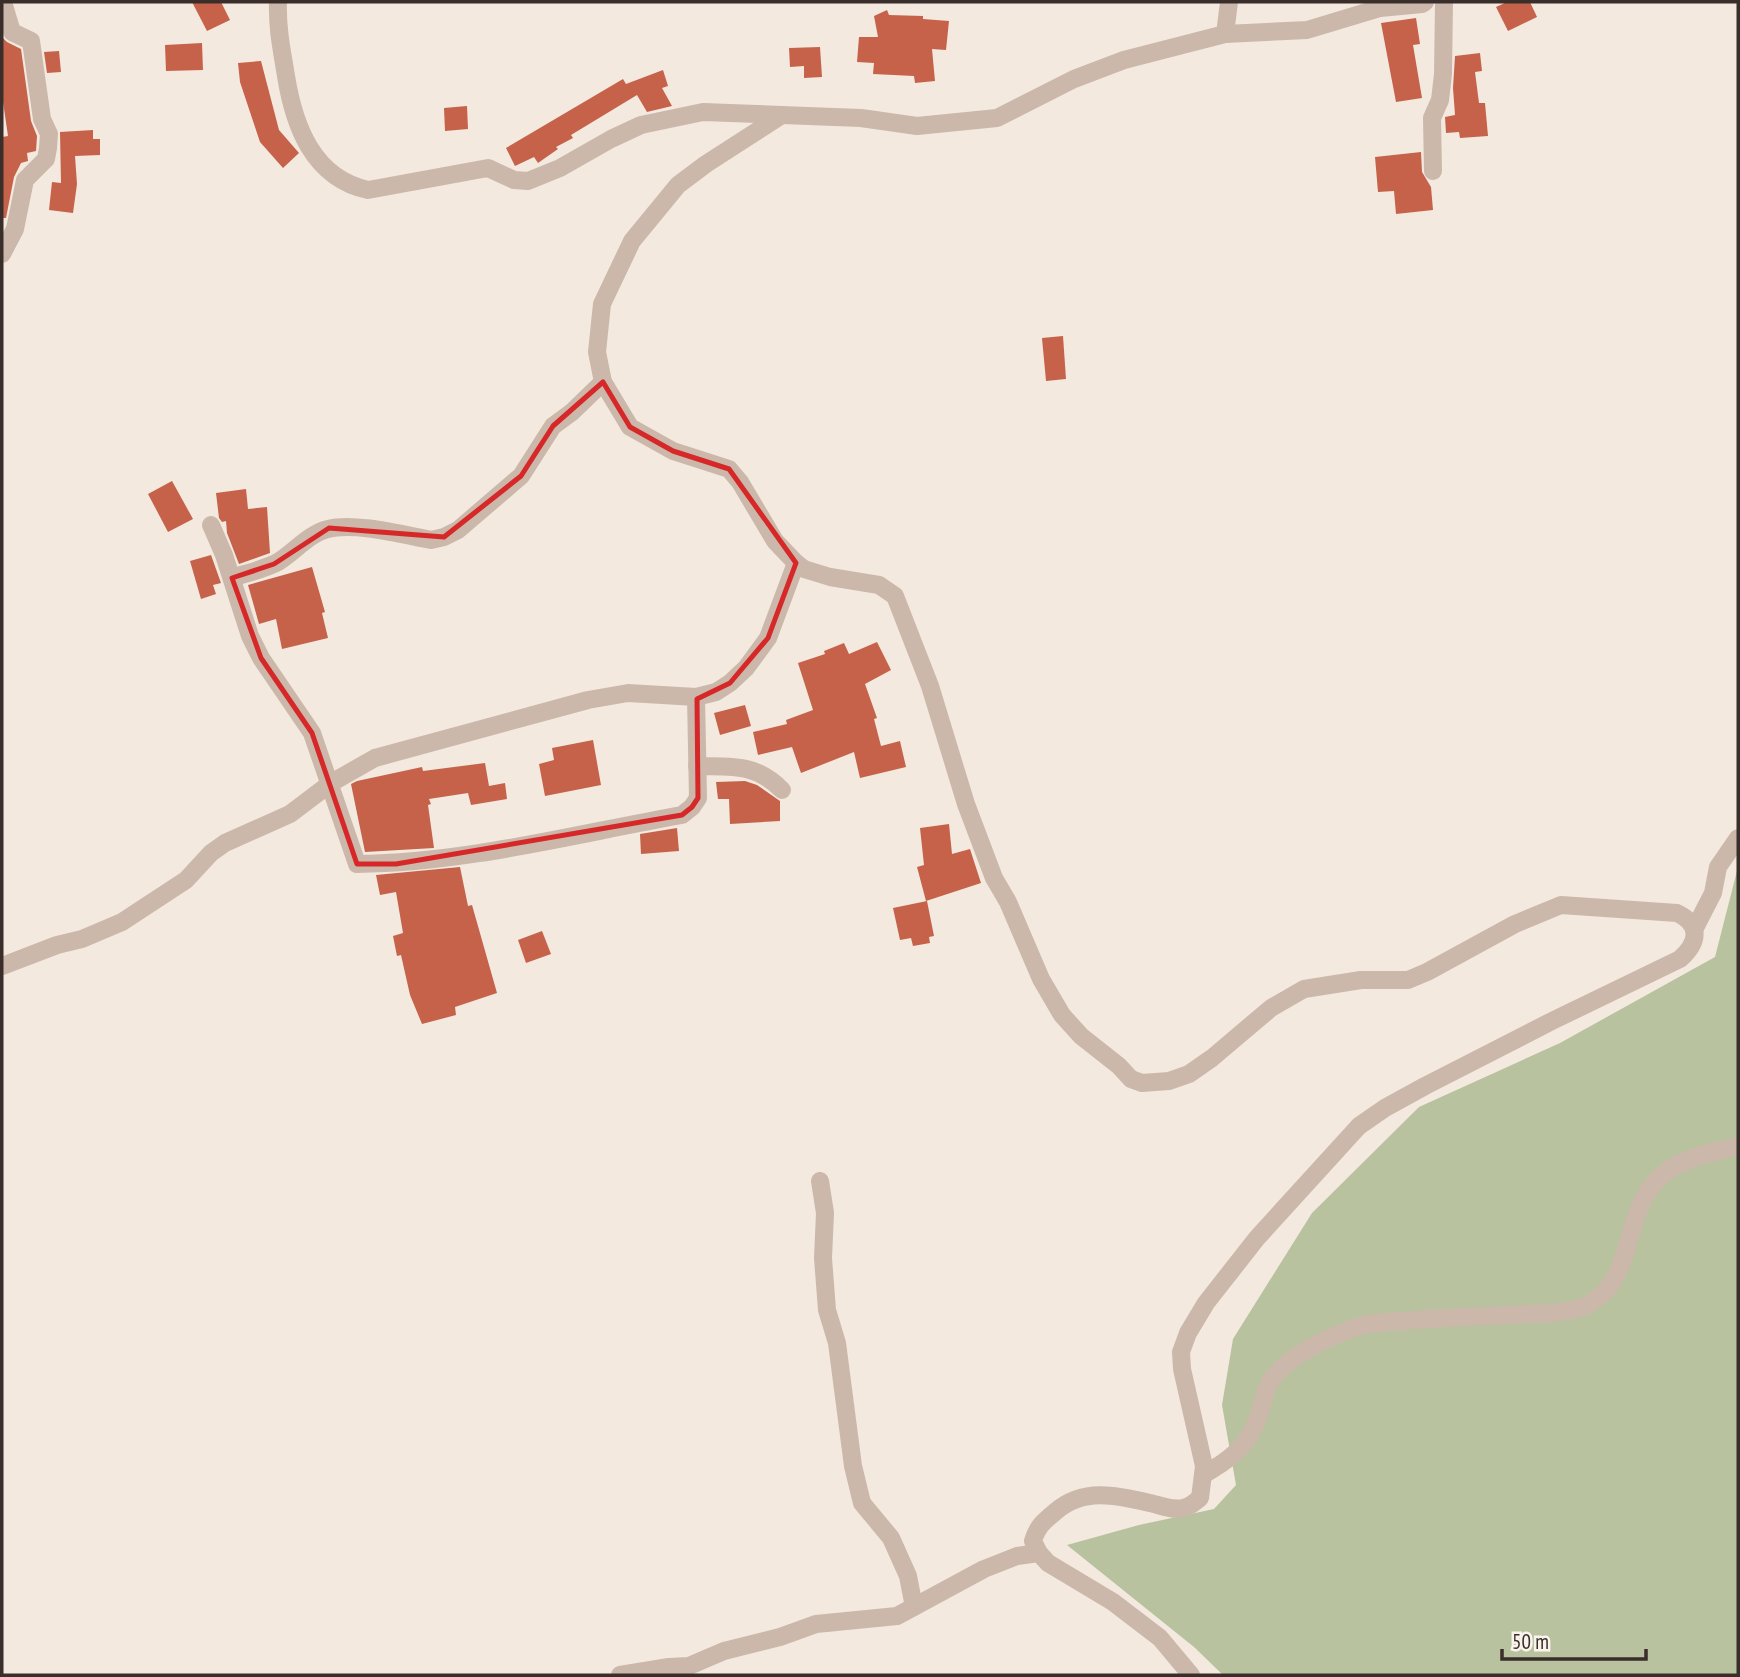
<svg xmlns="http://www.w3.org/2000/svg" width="1740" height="1677" font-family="'PT Sans Narrow',sans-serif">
  <rect width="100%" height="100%" fill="#f3e9df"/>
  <polygon fill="#b8c29e" points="1738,867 1738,1675 1223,1675 1194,1647 1067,1545 1139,1525 1214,1509 1236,1485 1222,1405 1233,1339 1312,1213 1419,1107 1560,1043 1715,957"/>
  <g fill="#c6624a">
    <polygon points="192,2 221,2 230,20 207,31"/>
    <polygon points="1507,2 1530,2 1537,17 1508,31 1496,7"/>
    <polygon points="887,10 889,15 923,16 923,19 949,21 946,50 932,49 935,81 915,83 914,76 873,74 874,63 857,62 859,37 878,37 874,16"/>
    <polygon points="1416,18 1420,44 1413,45 1422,98 1396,102 1381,23"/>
    <polygon points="2,37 7,42 21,49 31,121 37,136 36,151 27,153 28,161 21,163 14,177 6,218 2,218 2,137 8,136 2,95"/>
    <polygon points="202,43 203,70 166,71 165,45"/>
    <polygon points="820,47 822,77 804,78 804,66 790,67 789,48"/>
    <polygon points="59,51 61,72 47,73 44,52"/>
    <polygon points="1480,53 1482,71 1475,72 1479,103 1485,103 1488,136 1460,138 1459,132 1446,133 1445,117 1455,115 1453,88 1455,56"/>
    <polygon points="261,61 279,130 299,153 283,168 260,142 240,82 238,63"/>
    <polygon points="663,70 668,86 662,88 672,106 647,112 637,95 571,135 573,138 556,147 558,149 538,163 534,157 515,166 506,148 623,79 626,84"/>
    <polygon points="467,106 468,129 445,131 444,108"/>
    <polygon points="93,130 93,139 100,139 100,155 75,156 77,184 73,213 49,210 52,182 61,183 60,132"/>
    <polygon points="1421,152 1422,172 1431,187 1433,210 1396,214 1394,191 1378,192 1375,157"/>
    <polygon points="1063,336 1066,379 1046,381 1042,338"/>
    <polygon points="172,481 193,519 168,532 148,494"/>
    <polygon points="246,489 248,509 267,507 270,553 239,564 227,533 226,521 222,522 219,518 216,493"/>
    <polygon points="211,555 221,583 213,585 216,594 201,599 190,561"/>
    <polygon points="312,567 325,612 322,613 328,638 282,649 276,619 259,624 248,585"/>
    <polygon points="877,642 891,670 865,684 877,718 874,719 881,746 900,741 906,767 860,778 854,752 801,773 792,747 758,755 753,732 787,724 786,720 813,710 798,663 825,654 824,651 844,643 849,654"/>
    <polygon points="745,705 751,726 720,735 714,713"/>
    <polygon points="593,740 601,785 545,796 539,764 554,760 552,748"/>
    <polygon points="485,763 489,786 505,783 507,799 471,805 468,793 429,799 431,804 428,805 434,848 365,852 351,784 357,781 422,767 423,771"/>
    <polygon points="745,781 757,785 780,801 780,821 730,824 729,799 718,799 716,782"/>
    <polygon points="949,824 952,854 970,849 981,883 926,901 917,867 924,865 920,828"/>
    <polygon points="677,828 679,851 641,854 640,834"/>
    <polygon points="460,867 468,906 472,905 497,993 455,1007 456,1015 422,1024 410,995 401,955 397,956 393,936 403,933 396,892 380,895 376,875"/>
    <polygon points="927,901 934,936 929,937 930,943 913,946 911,938 900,940 893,908"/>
    <polygon points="542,931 551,954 526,963 518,940"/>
  </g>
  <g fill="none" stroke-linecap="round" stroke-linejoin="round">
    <g stroke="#cbb8aa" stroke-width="18">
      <path d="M278,2C277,28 282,51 286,76C294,126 313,178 368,190L488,168L514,180L528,181L560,168L611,139L641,125L703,112L861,118L917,126L997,118L1074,79L1124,60L1225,34L1307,30L1380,8L1422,4L1425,2"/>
      <polyline points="1225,34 1229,2"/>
      <path d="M782,115L706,164L678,185L632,241L602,304L597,352L603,382L630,427L673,451L729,469L740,482L775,541L796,563L804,569L830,577L879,585L895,596L930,686L966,804L994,878L1008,902L1041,979L1062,1015L1081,1036L1119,1066L1131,1079L1142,1083L1169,1081L1189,1074L1212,1058L1271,1008L1304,989L1361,980H1408L1427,972L1515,924L1561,905L1677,913C1702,925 1698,943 1680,959L1554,1020L1425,1086L1385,1108L1359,1126L1257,1238L1206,1303L1188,1333L1181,1352L1182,1369L1204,1466L1200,1498C1196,1501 1191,1506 1186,1507C1176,1511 1164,1507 1154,1504C1120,1496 1084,1486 1055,1512C1043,1522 1037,1527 1033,1541L1039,1553L1048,1563L1113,1602L1160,1638L1191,1675"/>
      <polyline points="1433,171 1432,118 1440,100 1443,74 1444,2"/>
      <polyline points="2,254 15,229 25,180 46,159 48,148 49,134 42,119 31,41 12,32 3,2"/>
      <path d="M211,525L224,555L250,636L261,658L312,733L357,864C466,863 575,834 682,815L692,807L698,798L696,697"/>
      <path d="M232,578C247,573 265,569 278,562C294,552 310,533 328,529C355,522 404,535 431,540L444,537L458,530L521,476L553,426L572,412L603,382"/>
      <path d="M697,766C733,767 755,763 782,790"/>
      <polyline points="1694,930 1713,893 1718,867 1738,838"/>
      <polyline points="2,966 57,945 82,939 122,922 186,880 211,853 225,843 290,814 331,783 375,758 588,700 628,693 696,697 716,692 730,683 746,668 768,638 796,563"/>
      <polyline points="820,1181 825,1213 823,1258 827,1310 837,1343 853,1466 862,1503 891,1538 908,1576 914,1607"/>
      <path d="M1203,1475C1226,1462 1248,1447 1257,1420C1262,1409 1263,1396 1268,1385C1284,1357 1331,1335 1360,1326C1373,1322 1389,1322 1402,1321C1444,1317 1487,1316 1529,1314C1549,1313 1574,1313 1591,1303C1640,1272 1619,1204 1669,1170C1689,1156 1715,1152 1738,1146"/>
      <polyline points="620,1675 669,1667 689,1666 724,1651 780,1637 816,1624 897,1616 984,1569 1017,1556 1039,1553"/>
    </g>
  </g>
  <path fill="none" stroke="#d62828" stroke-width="5" stroke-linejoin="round" d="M603,382L630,427L673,451L729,469L796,563L768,638L730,683L697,699L698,798L692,807L682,815L396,864H357L312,733L261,658L232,578L274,564L329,528L444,537L521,476L553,426Z"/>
  <rect width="1740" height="1677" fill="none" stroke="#392e2a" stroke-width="7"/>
  <path d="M1502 1649v10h144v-10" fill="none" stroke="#392e2a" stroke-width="3.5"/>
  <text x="1512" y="1649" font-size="21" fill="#392e2a" stroke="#faf3ec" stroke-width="5" paint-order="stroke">50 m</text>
</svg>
